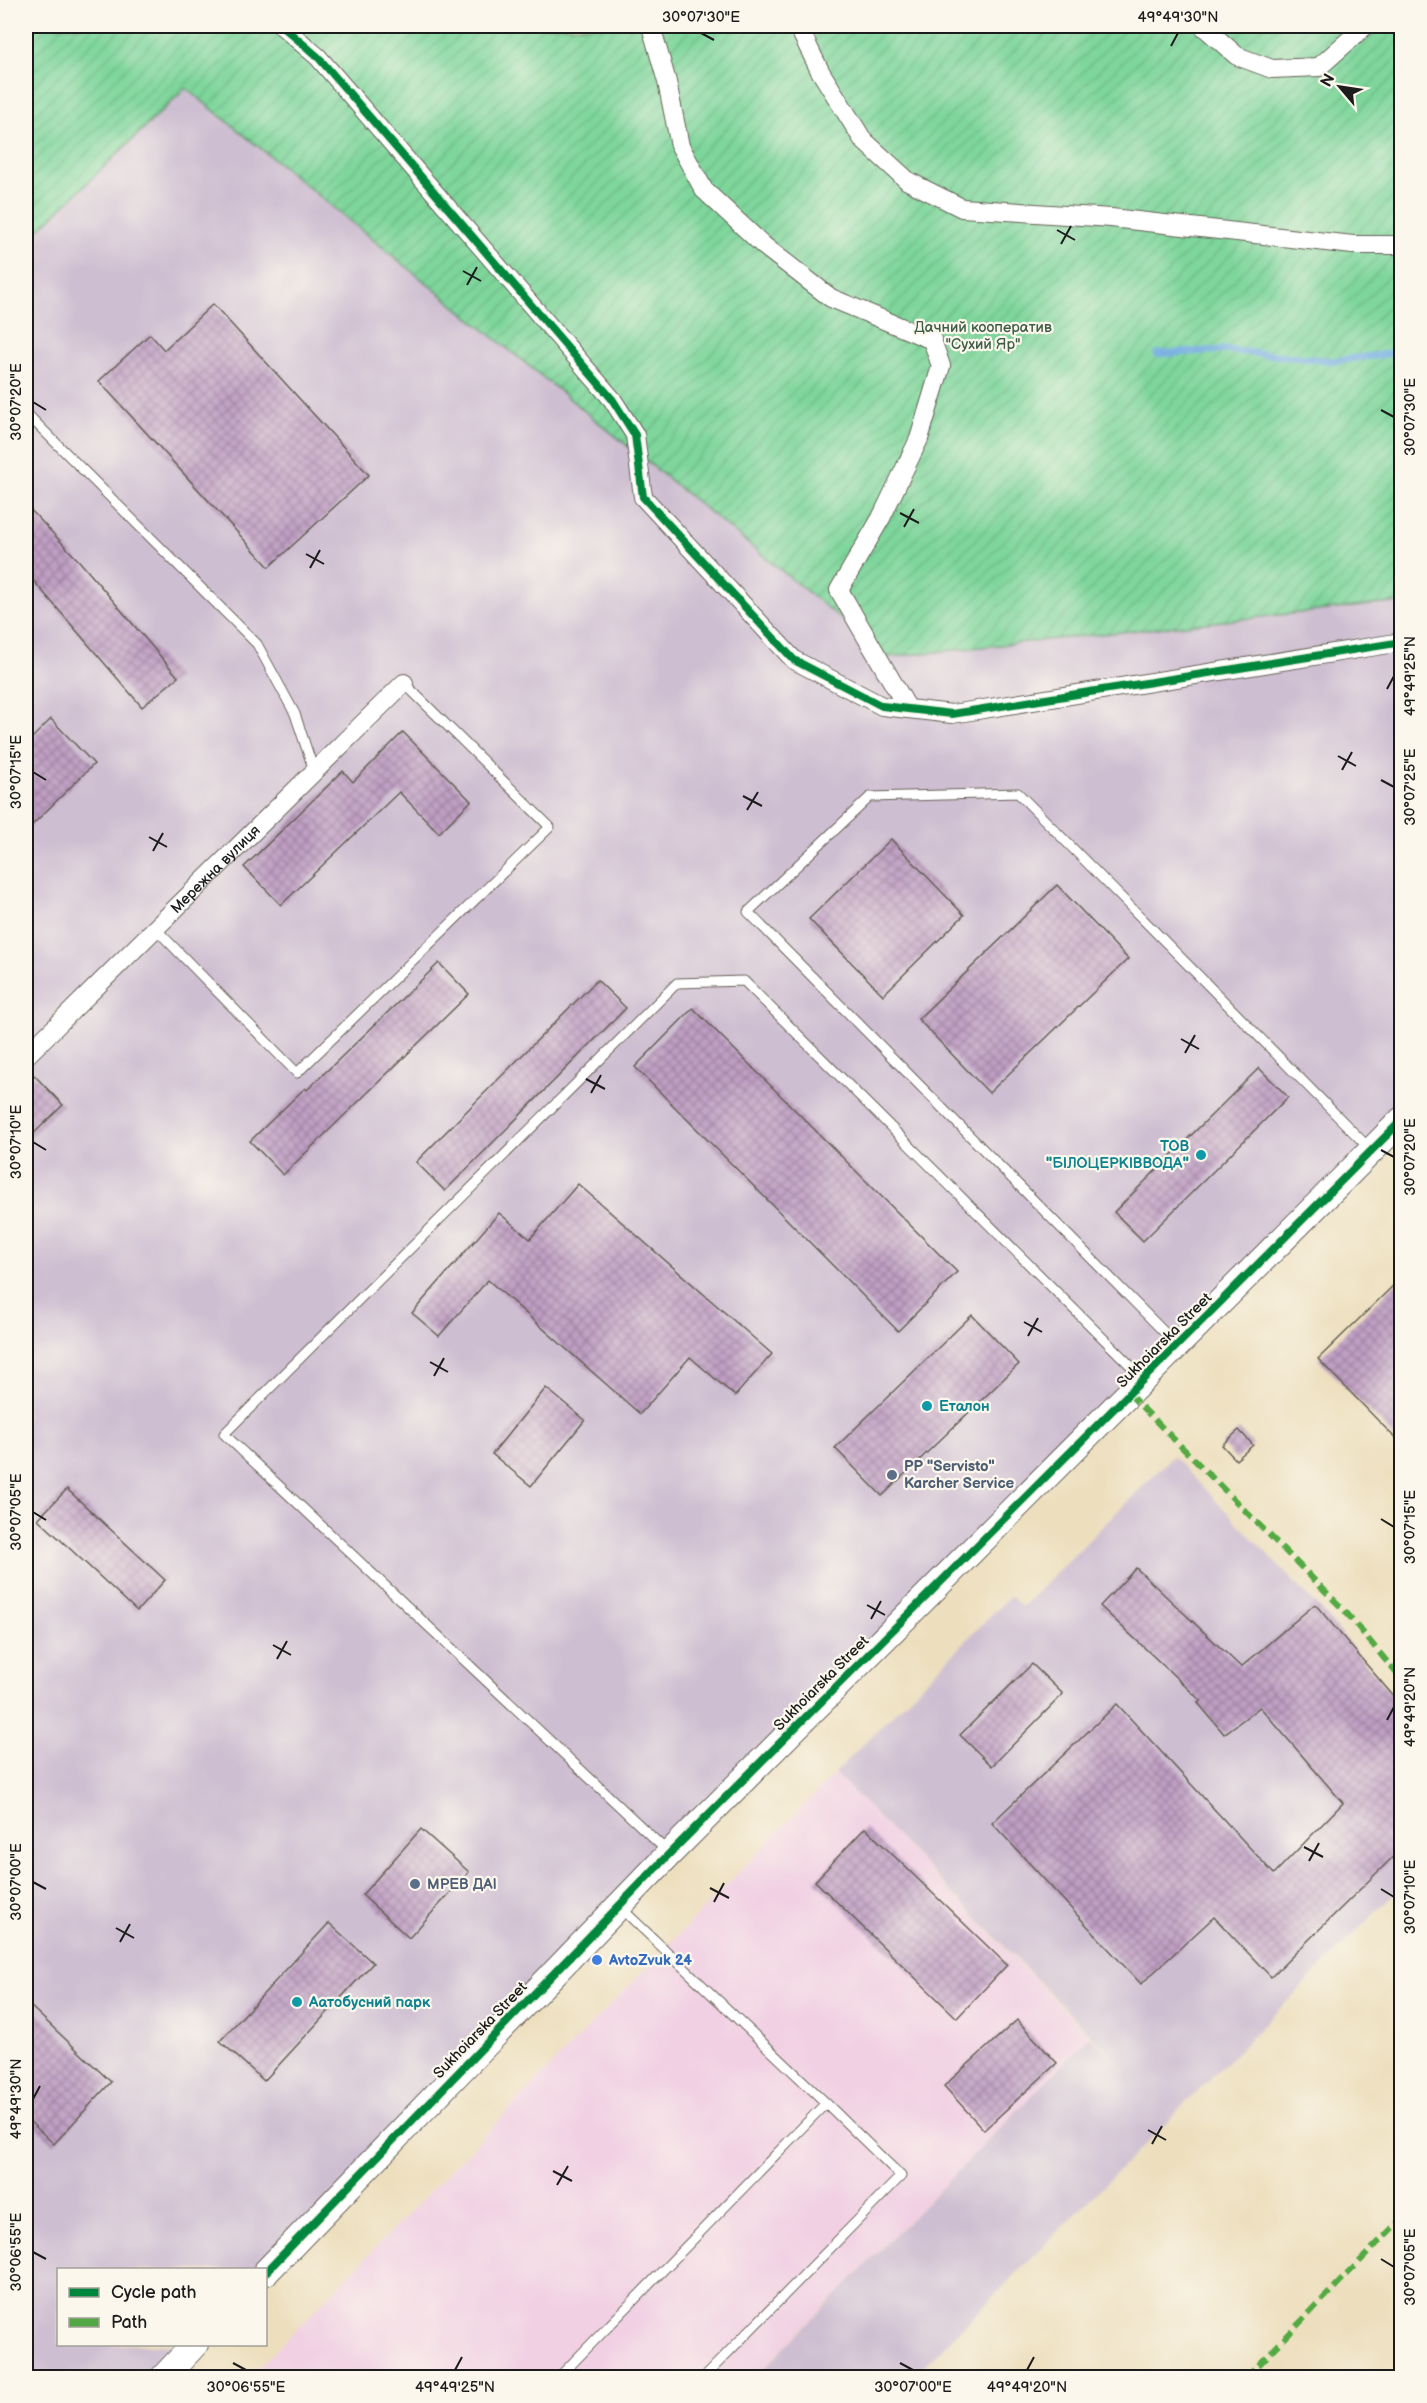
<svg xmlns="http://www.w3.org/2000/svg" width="1427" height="2403" font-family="'Balsamiq Sans',sans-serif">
  <defs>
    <pattern id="garden-furrows" width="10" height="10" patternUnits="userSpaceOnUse" patternTransform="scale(1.5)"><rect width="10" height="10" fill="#7ed69b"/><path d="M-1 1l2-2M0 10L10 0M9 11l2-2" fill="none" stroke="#6cb785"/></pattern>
    <pattern id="building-cross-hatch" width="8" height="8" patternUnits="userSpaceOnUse" patternTransform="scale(1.5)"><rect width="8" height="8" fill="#c09fc4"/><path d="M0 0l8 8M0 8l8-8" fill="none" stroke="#9b819e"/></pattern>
  </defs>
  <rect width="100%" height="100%" fill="#fbf7ec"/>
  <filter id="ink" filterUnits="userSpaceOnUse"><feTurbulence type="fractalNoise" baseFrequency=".0167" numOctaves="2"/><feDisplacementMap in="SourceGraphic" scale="12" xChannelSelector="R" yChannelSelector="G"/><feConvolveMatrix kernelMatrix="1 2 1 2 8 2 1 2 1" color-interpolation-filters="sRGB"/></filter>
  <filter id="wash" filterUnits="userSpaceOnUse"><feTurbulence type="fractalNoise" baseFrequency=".008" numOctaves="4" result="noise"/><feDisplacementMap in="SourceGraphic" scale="24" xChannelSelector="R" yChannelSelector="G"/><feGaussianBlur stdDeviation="1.35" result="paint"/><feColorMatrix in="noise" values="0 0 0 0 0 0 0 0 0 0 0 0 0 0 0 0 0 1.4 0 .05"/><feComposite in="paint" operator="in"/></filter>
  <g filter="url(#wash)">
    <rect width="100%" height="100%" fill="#eddfbe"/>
    <polygon fill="#f1d0e3" points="835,1773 1090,2036 755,2377 249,2378"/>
    <g fill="#cebed1">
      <polygon points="185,88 888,657 1401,602 1401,1120 266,2270 58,2270 58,2344 195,2345 163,2377 26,2378 26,242"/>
      <polygon points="1173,1456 1324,1613 1401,1705 1401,1887 913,2377 755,2378 1090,2036 1138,2083 835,1773 1010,1596 1022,1607"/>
    </g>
    <polygon fill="url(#garden-furrows)" stroke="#4d795c" stroke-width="1.5" points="26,26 1401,26 1401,602 888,657 186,88 26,242"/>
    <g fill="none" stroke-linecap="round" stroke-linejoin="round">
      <polyline stroke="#73ace3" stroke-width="7" points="1157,354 1225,350 1334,361 1402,352"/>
    </g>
    <g id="blocks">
      <g fill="url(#building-cross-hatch)">
        <polygon points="213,304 369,475 269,567 99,381 150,334 164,350"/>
        <polygon points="26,505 80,562 178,677 142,707 26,572"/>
        <polygon points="51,719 94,764 26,831 26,744"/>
        <polygon points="403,732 471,801 439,833 399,792 281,905 244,867 343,771 353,782"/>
        <polygon points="891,839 964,915 883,995 809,919"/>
        <polygon points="1057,885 1128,959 989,1093 918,1019"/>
        <polygon points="439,963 469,994 283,1175 250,1141 305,1088 307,1090"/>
        <polygon points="597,980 626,1008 445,1191 416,1162"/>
        <polygon points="693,1008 957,1272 898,1331 635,1067"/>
        <polygon points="1259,1068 1288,1097 1143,1241 1114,1212"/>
        <polygon points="34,1075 63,1105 26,1141 26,1084"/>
        <polygon points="578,1184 772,1354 735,1396 690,1357 640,1414 488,1280 439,1336 412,1313 499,1213 530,1239"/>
        <polygon points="1401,1278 1401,1444 1318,1359"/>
        <polygon points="972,1315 1019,1364 882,1496 835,1448"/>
        <polygon points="546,1388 585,1420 531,1486 492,1454"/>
        <polygon points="1239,1430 1253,1445 1236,1460 1222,1445"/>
        <polygon points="67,1489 165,1580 137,1611 38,1519"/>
        <polygon points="1136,1568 1241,1667 1315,1604 1401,1705 1401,1849 1271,1977 1214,1917 1141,1984 992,1823 1117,1704 1274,1874 1343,1803 1260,1707 1224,1734 1198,1703 1201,1701 1100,1606"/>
        <polygon points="1032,1664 1063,1694 992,1766 960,1735"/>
        <polygon points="865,1828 1007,1965 957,2018 815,1881"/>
        <polygon points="421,1829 469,1872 409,1938 362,1895"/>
        <polygon points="329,1923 373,1963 264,2081 220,2041"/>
        <polygon points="26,2002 111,2082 54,2144 26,2118"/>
        <polygon points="1017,2020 1057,2063 984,2130 944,2086"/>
      </g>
    </g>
  </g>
  <g filter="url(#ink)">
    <use href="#blocks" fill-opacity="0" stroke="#656055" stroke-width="1.5"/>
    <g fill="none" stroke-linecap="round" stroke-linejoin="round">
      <g stroke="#656055" stroke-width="11">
        <g id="lane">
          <polyline points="26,413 257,644 295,714 314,771"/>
          <polyline points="155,928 297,1073 550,827 404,683"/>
          <polyline points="1176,1344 748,912 870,797 1018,793 1371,1150"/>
          <polyline points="668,1852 224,1434 677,983 744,981 1143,1378"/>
          <polyline points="621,1908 826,2103"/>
          <polyline points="558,2378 826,2103 901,2176 703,2378"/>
        </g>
      </g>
      <g stroke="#656055" stroke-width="20">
        <g id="street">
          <polyline points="282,26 318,57 612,399 635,435 643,497 794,660 882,706 952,714 1402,642"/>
          <polyline points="651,26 667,82 680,146 704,190 764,246 831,298 932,340 941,366 919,439 881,518 839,590 908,709"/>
          <polyline points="798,26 820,71 863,140 908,181 962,208 1111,218 1353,245 1402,245"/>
          <polyline points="1203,26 1237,56 1272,69 1319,67 1365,26"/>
          <path id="s1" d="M26,1056L404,683"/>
        </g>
      </g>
      <g stroke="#656055" stroke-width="28">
        <g id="secondary">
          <polyline points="266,2272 670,1853 1402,1120"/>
          <polyline points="163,2378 195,2344"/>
        </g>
      </g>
      <use href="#lane" stroke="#fff" stroke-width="9"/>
      <use href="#street" stroke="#fff" stroke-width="18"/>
      <use href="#secondary" stroke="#fff" stroke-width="26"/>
      <g stroke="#52a943" stroke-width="6" stroke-dasharray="12 6" stroke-linecap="butt">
        <polyline points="1129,1394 1345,1611 1402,1680"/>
        <polyline points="1246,2378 1402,2218"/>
      </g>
      <g stroke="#fbf7ec" stroke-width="11">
        <g id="cycleway">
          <polyline points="282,26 318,57 612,399 635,435 643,497 794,660 882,706 952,714 1402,642"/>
          <polyline points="266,2272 670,1853 1402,1120"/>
        </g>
      </g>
      <use href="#cycleway" stroke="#00873e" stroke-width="8"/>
    </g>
  </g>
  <path fill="none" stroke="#1c1c1c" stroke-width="2" d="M701,33L714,40M1171,46L1178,33M1057,230L1075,240M1061,244L1071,226M463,271L481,281M467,285L477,267M33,402L46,410M1381,410L1394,417M900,513L919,523M904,527L914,509M306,554L324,564M310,568L320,550M1387,689L1394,676M1338,756L1356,766M1342,770L1352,752M33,772L46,780M1381,780L1394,787M743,796L762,806M747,810L758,792M149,837L167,847M153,851L163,833M1181,1039L1199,1049M1185,1053L1195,1035M586,1079L605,1089M591,1093L601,1075M33,1142L46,1150M1381,1150L1394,1157M1024,1322L1042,1332M1028,1336L1038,1318M430,1362L448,1372M434,1376L444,1358M33,1512L46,1520M1381,1519L1394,1527M867,1605L885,1615M871,1619L881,1601M273,1645L291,1655M277,1659L287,1641M1387,1720L1394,1707M1304,1847L1323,1857M1309,1861L1319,1843M33,1882L46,1889M710,1888L729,1898M1381,1889L1394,1897M714,1902L724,1883M116,1928L134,1938M120,1942L130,1924M33,2099L40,2086M1148,2130L1166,2140M1152,2144L1162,2126M553,2171L572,2181M557,2185L568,2166M33,2252L46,2259M1381,2259L1394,2267M233,2363L246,2370M900,2363L913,2370M455,2370L462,2357M1027,2370L1034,2357"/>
  <g fill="#0f9aa8" stroke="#fbf7ec" stroke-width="2">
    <circle cx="1201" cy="1155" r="6"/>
    <circle cx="927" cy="1406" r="6"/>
    <circle cx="297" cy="2002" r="6"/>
  </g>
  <g fill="#5c6f8a" stroke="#fbf7ec" stroke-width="2">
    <circle cx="892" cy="1475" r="6"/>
    <circle cx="415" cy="1884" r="6"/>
  </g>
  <circle fill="#3f7fe0" stroke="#fbf7ec" stroke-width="2" cx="597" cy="1960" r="6"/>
  <g text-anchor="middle" stroke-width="4.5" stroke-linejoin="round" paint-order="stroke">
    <g font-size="15" fill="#3e5d48" stroke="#fbf7ec">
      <text x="983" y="332">Дачний кооператив<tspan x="983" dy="17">"Сухий Яр"</tspan></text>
    </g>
    <g font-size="15" fill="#1c1c1c" stroke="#fbf7ec">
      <text dy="5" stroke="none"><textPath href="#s1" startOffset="266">Мережна вулиця</textPath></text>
      <text transform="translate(1164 1340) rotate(-45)" y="5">Sukhoiarska Street</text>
      <text transform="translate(821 1683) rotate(-45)" y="5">Sukhoiarska Street</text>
      <text transform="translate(480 2030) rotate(-46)" y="5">Sukhoiarska Street</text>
    </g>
    <g font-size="15" font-weight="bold" fill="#0d838f" stroke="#fbf7ec" text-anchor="start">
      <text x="1189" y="1151" text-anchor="end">ТОВ<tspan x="1189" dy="17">"БІЛОЦЕРКІВВОДА"</tspan></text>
      <text x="939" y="1411">Еталон</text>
      <text x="309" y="2007">Аатобусний парк</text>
    </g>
    <g font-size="15" font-weight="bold" fill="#4e5e75" stroke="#fbf7ec" text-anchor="start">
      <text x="904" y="1471">PP "Servisto"<tspan x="904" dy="17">Karcher Service</tspan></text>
      <text x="427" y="1889">МРЕВ ДАІ</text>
    </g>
    <g font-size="15" font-weight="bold" fill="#366cbe" stroke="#fbf7ec" text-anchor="start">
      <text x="609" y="1965">AvtoZvuk 24</text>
    </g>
  </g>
  <rect width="1427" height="2403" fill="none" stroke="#fbf7ec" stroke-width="66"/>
  <rect x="57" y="2268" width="210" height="78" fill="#fbf7ec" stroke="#a29f99" stroke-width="1.5"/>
  <rect x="69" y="2288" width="30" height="9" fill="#00873e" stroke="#a29f99" stroke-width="1.5"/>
  <text x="111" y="2298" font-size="18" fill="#1c1c1c">Cycle path</text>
  <rect x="69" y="2318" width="30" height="9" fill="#52a943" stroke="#a29f99" stroke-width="1.5"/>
  <text x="111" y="2328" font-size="18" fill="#1c1c1c">Path</text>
  <g transform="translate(1340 87) rotate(299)" stroke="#fbf7ec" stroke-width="4.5" paint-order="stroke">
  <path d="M0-4.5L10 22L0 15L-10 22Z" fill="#1c1c1c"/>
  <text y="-9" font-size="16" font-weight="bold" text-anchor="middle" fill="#1c1c1c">N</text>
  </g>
  <rect x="33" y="33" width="1361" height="2337" fill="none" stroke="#1c1c1c" stroke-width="2"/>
  <g font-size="15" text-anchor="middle" fill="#1c1c1c">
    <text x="701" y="22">30°07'30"E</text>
    <text x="1178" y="22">49°49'30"N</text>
    <text transform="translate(16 402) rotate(-90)" y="5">30°07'20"E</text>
    <text transform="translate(1410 417) rotate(-90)" y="5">30°07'30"E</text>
    <text transform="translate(1410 676) rotate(-90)" y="5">49°49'25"N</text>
    <text transform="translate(16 772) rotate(-90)" y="5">30°07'15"E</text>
    <text transform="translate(1410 787) rotate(-90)" y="5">30°07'25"E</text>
    <text transform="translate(16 1142) rotate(-90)" y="5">30°07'10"E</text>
    <text transform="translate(1410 1157) rotate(-90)" y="5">30°07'20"E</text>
    <text transform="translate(16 1512) rotate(-90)" y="5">30°07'05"E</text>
    <text transform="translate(1410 1527) rotate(-90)" y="5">30°07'15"E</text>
    <text transform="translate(1410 1707) rotate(-90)" y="5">49°49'20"N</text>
    <text transform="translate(16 1882) rotate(-90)" y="5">30°07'00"E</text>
    <text transform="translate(1410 1897) rotate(-90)" y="5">30°07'10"E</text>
    <text transform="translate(16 2099) rotate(-90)" y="5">49°49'30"N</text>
    <text transform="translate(16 2252) rotate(-90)" y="5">30°06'55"E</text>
    <text transform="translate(1410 2267) rotate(-90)" y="5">30°07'05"E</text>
    <text x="246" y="2392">30°06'55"E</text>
    <text x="455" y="2392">49°49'25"N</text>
    <text x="913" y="2392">30°07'00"E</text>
    <text x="1027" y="2392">49°49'20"N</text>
  </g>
</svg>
